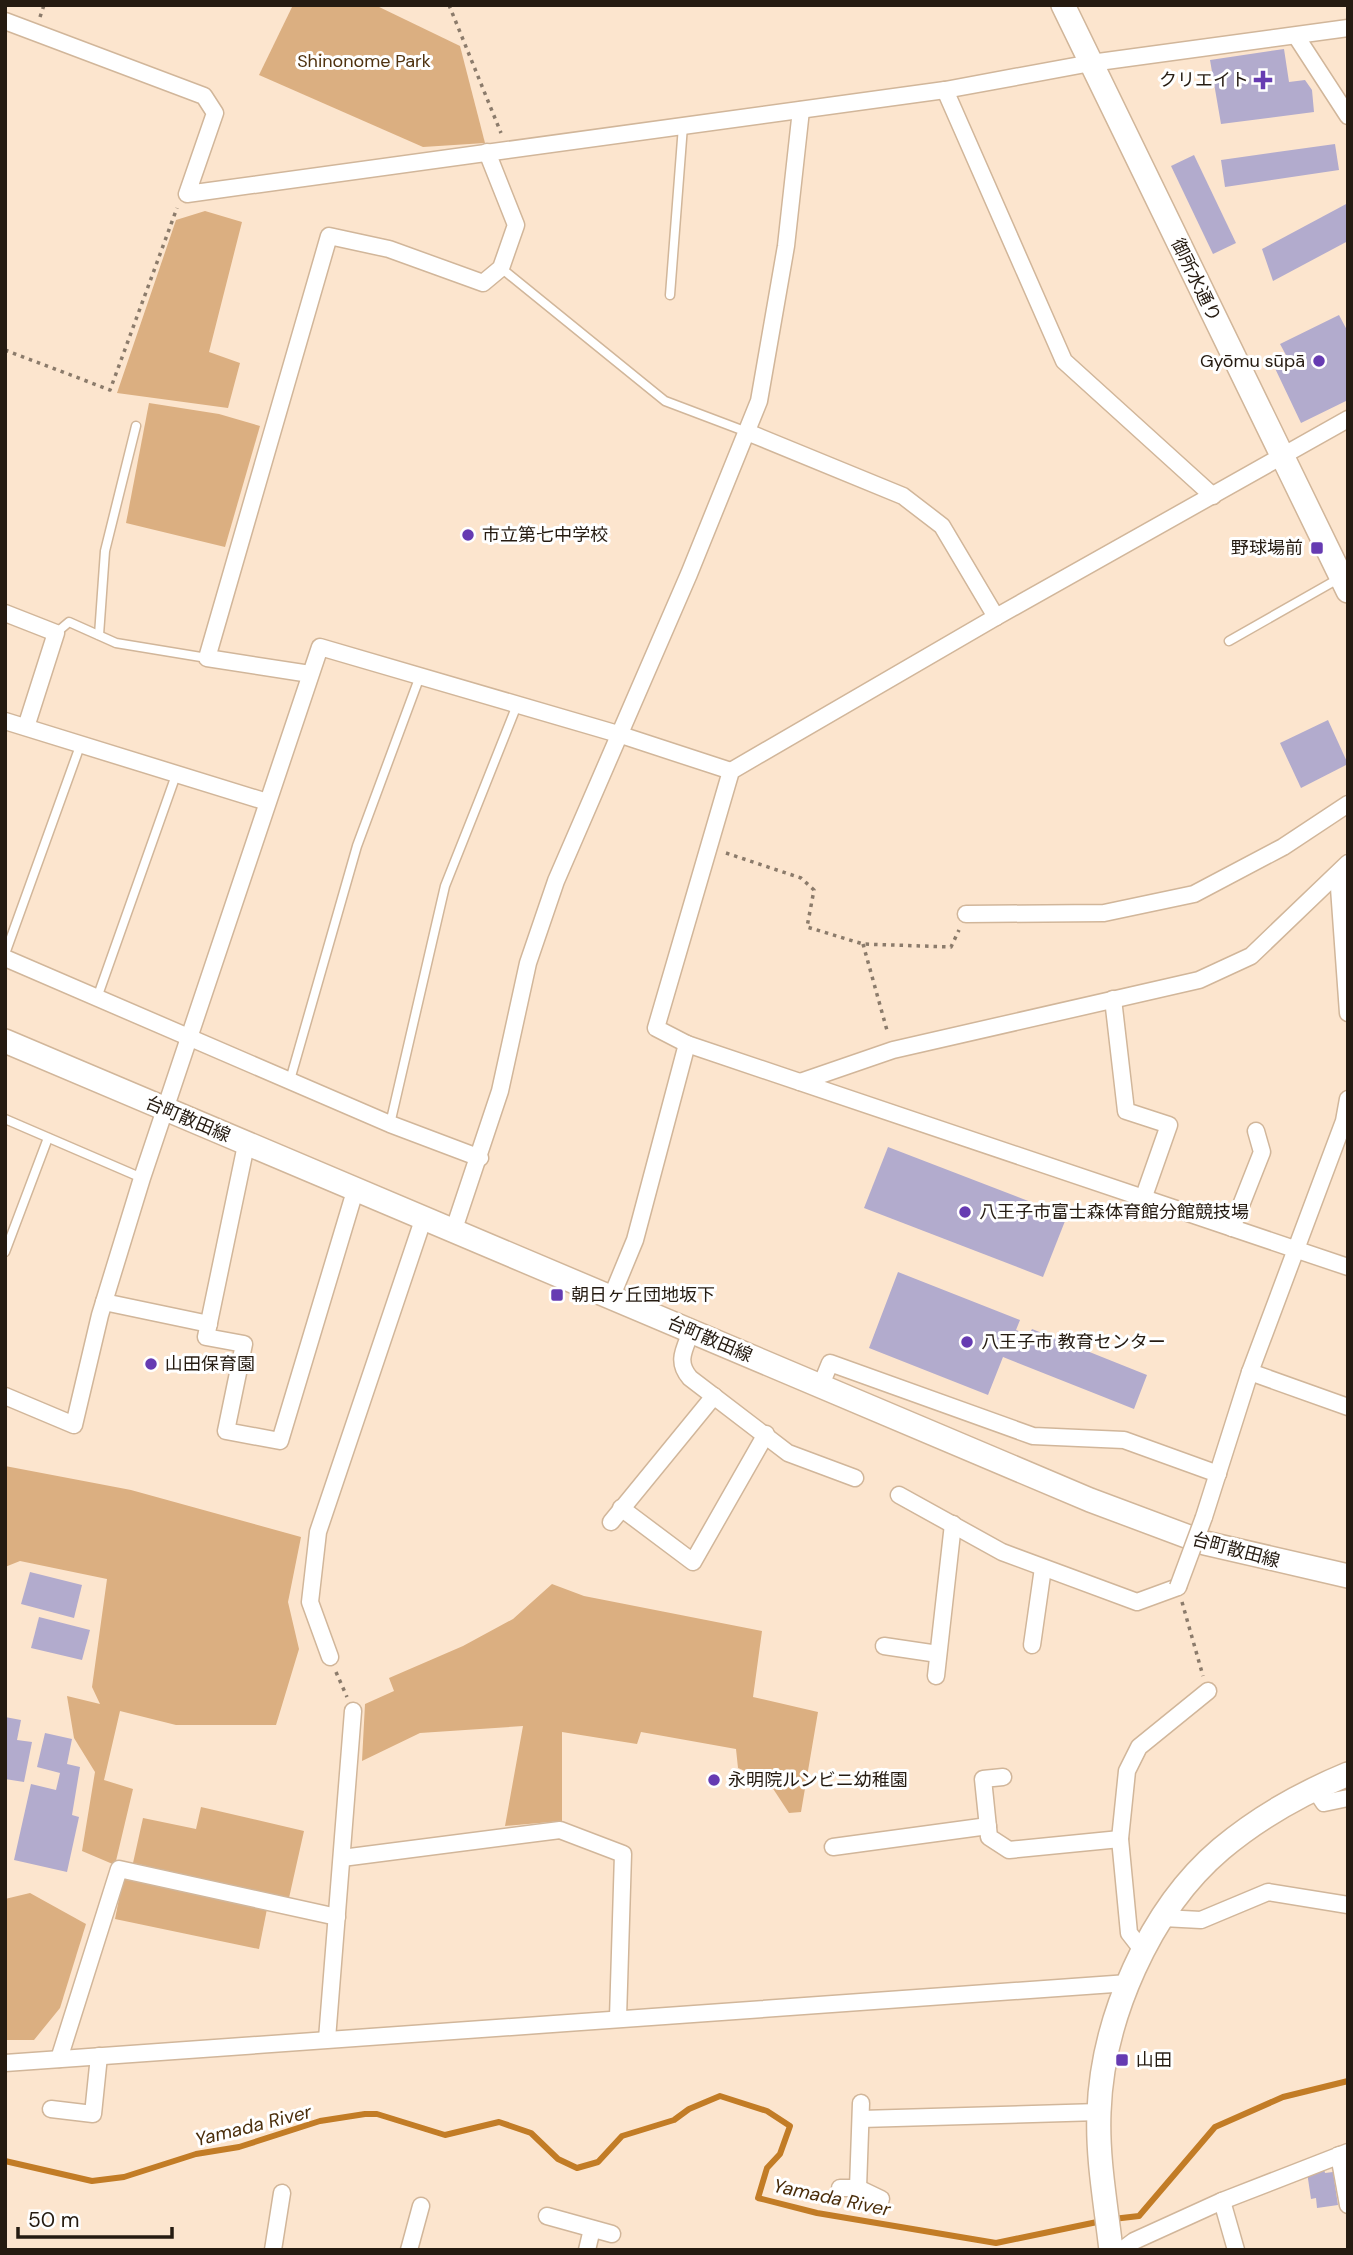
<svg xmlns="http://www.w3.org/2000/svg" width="1353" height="2255" font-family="'DM Sans','Noto Sans JP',sans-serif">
  <rect width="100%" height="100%" fill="#fce5ce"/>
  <g fill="#dbaf81">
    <polygon points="293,5 375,5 460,46 485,143 423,147 259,75"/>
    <polygon points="205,211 242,222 209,352 240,363 228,408 117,393 176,220"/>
    <polygon points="149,403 219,414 260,426 225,547 126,523"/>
    <polygon points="5,1466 131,1490 301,1537 288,1602 299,1649 276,1725 176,1725 120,1711 104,1780 133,1789 115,1865 82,1851 95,1772 74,1738 67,1696 100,1704 92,1687 107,1579 20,1561 5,1567"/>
    <polygon points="552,1584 584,1596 762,1631 753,1697 818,1712 801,1812 789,1813 768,1781 738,1768 736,1749 641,1732 637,1744 562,1732 562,1821 505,1826 523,1726 420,1733 362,1761 365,1704 394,1691 389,1678 463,1646 513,1619"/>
    <polygon points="201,1807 304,1831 289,1898 133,1863 143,1818 196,1829"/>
    <polygon points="123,1879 267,1909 259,1949 115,1919"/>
    <polygon points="30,1893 86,1924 60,2008 34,2040 5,2040 5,1899"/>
  </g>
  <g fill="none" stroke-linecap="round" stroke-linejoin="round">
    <g stroke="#c27c26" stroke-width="6">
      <polyline points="5,2161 92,2181 124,2177 196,2154 239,2147 320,2121 365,2114 377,2114 445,2135 499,2122 531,2133 558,2159 577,2168 598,2162 622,2136 674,2120 689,2109 720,2096 767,2111 790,2126 780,2154 767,2168 758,2198 817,2213 996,2243 1102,2221"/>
      <polyline points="1113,2219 1139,2216 1215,2127 1283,2097 1348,2081"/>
    </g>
  </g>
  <g fill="#b2abcd">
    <polygon points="1284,49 1289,82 1305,80 1312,90 1314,112 1221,124 1210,60"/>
    <polygon points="1335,144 1339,170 1225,187 1221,160"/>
    <polygon points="1194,155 1236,243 1213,254 1171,166"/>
    <polygon points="1348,203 1348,241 1273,281 1262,249"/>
    <polygon points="1339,315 1348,332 1348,400 1301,423 1272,362 1286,355 1280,344"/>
    <polygon points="1328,720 1348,764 1301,788 1280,743"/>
    <polygon points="888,1147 1067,1216 1043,1277 864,1208"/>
    <polygon points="898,1272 1020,1320 1016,1330 1029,1335 1032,1329 1147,1375 1134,1409 1003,1357 988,1395 869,1348"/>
    <polygon points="30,1572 82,1585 74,1618 21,1604"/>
    <polygon points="39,1617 90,1630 82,1660 31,1648"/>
    <polygon points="5,1717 21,1720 17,1740 32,1742 24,1782 5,1779"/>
    <polygon points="45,1733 72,1739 67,1764 80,1767 72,1815 79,1817 67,1872 14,1860 31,1784 56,1790 60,1773 37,1767"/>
    <polygon points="1324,2169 1325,2173 1333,2172 1338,2205 1317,2208 1316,2198 1311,2199 1307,2172"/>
  </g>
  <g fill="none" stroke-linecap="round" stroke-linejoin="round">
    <g stroke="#d1b69a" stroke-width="11">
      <g id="lane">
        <polyline points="501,268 665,401 747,432"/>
        <polyline points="670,295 683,126"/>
        <polyline points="56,633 69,622 116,643 207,658"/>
        <polyline points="99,635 105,551 136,426"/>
        <polyline points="1229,641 1338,579"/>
        <polyline points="5,954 80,746"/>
        <polyline points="97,998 176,775"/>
        <polyline points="290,1080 357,846 420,676"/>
        <polyline points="5,1119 142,1178"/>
        <polyline points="390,1124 445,886 517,705"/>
        <polyline points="5,1252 48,1138"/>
      </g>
    </g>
    <g stroke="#d1b69a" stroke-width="19">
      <g id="street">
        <polyline points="5,21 204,96 215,113 187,194 945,90 1091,63 1348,28"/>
        <polyline points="1296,36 1348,116"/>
        <polyline points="945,90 1064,361 1213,496"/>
        <polyline points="1348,419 996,617 731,771 656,1028 687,1044 1348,1267"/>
        <polyline points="747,432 903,496 942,526 996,617"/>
        <polyline points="5,613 56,633 26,727"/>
        <polyline points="310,674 207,658 329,236 389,249 483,283 501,268 516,225 487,152"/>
        <polyline points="5,721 267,802"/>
        <polyline points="1338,874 1348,1013"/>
        <polyline points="966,914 1104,913 1194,894 1283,847 1348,804"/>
        <polyline points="5,958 390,1124 480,1158"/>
        <polyline points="1113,999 1126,1111 1169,1125 1143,1199"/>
        <polyline points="800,1082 893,1050 1199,980 1251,956 1348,863"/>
        <polyline points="246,1145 206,1337 244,1344 226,1431 280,1441 355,1191"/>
        <polyline points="1232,1228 1262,1152 1256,1131"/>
        <polyline points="453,1232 500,1091 528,963 556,881 689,574 759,401 786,246 801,110"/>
        <polyline points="611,1298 635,1240 687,1044"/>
        <polyline points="104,1302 209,1324"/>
        <path d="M691,1332C684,1350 676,1362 690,1378L788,1453L855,1478"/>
        <polyline points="1250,1372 1348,1407"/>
        <polyline points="821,1385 830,1363 1033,1436 1124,1440 1218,1474"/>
        <polyline points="5,1396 74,1425 100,1315 142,1178 320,647 618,734 731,771"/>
        <polyline points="899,1495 1002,1552 1137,1602 1178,1587"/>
        <polyline points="621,1508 693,1562 766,1434"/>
        <polyline points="1204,1517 1250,1372 1344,1121 1348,1099"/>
        <polyline points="611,1522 714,1396"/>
        <polyline points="1032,1645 1043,1568"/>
        <polyline points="884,1646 938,1654"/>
        <polyline points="330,1657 310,1602 318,1532 423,1220"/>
        <polyline points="936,1676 953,1524"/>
        <polyline points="1003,1777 983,1779 989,1837 1009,1850 1120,1839"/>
        <polyline points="1314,1788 1324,1803 1348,1798"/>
        <polyline points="833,1847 988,1826"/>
        <polyline points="342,1858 560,1830 623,1854 618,2018"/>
        <polyline points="1163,1918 1201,1920 1268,1892 1348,1905"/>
        <polyline points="1143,1951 1129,1933 1120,1839 1127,1771 1139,1747 1208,1691"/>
        <polyline points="327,2039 353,1711"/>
        <polyline points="59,2059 119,1869 337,1917"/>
        <polyline points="5,2063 1128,1983"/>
        <polyline points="51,2109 93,2114 99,2056"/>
        <polyline points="861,2119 1099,2112"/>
        <polyline points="1339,2155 1348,2205"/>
        <polyline points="840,2188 858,2188 881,2199"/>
        <polyline points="858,2188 861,2103"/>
        <polyline points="1222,2201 1236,2250"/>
        <polyline points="547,2216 612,2234"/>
        <polyline points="273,2250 282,2193"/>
        <polyline points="409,2250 421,2206"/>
        <polyline points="587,2250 592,2229"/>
        <polyline points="1122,2250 1134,2241 1222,2201 1348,2152"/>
      </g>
    </g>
    <g stroke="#d1b69a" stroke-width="26">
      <g id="secondary">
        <polyline points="1063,5 1348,591"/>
        <polyline points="5,1041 1090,1500 1205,1543 1348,1576"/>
        <path d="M1111,2250C1106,2205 1097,2158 1099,2112C1102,2020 1149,1910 1221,1849C1259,1817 1302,1793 1348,1774"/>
      </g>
    </g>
    <g stroke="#8b7b6b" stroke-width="3.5" stroke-dasharray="3.5 5" stroke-linecap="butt">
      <polyline points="449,5 501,133"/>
      <polyline points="40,17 44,5"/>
      <polyline points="5,350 110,390 177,208"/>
      <polyline points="726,853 801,878 814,890 807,927 863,944 951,947 959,930"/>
      <polyline points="863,944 888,1034"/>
      <polyline points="1182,1602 1203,1676"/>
      <polyline points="336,1672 347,1697"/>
    </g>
    <use href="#lane" stroke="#fff" stroke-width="8"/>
    <use href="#street" stroke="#fff" stroke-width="16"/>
    <use href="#secondary" stroke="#fff" stroke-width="23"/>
    <g stroke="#d1b69a" stroke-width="19" stroke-linecap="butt">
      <polyline id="street-bridge" points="1178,1587 1204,1517"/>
    </g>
    <use href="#street-bridge" stroke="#fff" stroke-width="16"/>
  </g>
  <g fill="#663bb2" stroke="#fff" stroke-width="2.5">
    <path d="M1259.5 69.5h7v7h7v7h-7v7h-7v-7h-7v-7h7z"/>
    <circle cx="1319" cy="361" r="7"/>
    <circle cx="468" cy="535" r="7"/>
    <rect x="1310" y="541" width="14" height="14" rx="3.5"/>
    <circle cx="965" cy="1212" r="7"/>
    <rect x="550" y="1288" width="14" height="14" rx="3.5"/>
    <circle cx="967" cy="1342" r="7"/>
    <circle cx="151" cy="1364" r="7"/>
    <circle cx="714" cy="1780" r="7"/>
    <rect x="1115" y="2053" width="14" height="14" rx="3.5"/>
  </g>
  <g text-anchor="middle" stroke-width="6" stroke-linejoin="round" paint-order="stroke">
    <g font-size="18" fill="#4f320f" stroke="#fff">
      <text x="364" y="67">Shinonome Park</text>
    </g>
    <g font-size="18" fill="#251b11" stroke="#fff" text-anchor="start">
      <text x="1249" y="86" text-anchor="end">クリエイト</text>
      <text x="1305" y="367" text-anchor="end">Gyōmu sūpā</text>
      <text x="482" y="541">市立第七中学校</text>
      <text x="1303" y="554" text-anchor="end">野球場前</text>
      <text x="979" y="1218">八王子市富士森体育館分館競技場</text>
      <text x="571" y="1301">朝日ヶ丘団地坂下</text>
      <text x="981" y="1348">八王子市 教育センター</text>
      <text x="165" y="1370">山田保育園</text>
      <text x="728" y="1786">永明院ルンビニ幼稚園</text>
      <text x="1136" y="2066">山田</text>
    </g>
    <g font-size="18" fill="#251b11" stroke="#fff">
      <text transform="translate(1196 280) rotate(64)" y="6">御所水通り</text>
      <text transform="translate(188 1119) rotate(23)" y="6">台町散田線</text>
      <text transform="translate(710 1339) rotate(23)" y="6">台町散田線</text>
      <text transform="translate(1236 1550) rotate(15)" y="6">台町散田線</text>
    </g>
    <g font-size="19" font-style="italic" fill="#4a2d0a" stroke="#fff">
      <text transform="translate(253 2125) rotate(-14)" y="7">Yamada River</text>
      <text transform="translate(832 2197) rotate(12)" y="7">Yamada River</text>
    </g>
  </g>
  <rect width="1353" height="2255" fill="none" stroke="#251b11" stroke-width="14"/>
  <path d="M18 2227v10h154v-10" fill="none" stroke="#251b11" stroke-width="3.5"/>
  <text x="28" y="2227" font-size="21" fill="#251b11" stroke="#ffffff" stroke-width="5" paint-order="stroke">50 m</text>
</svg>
